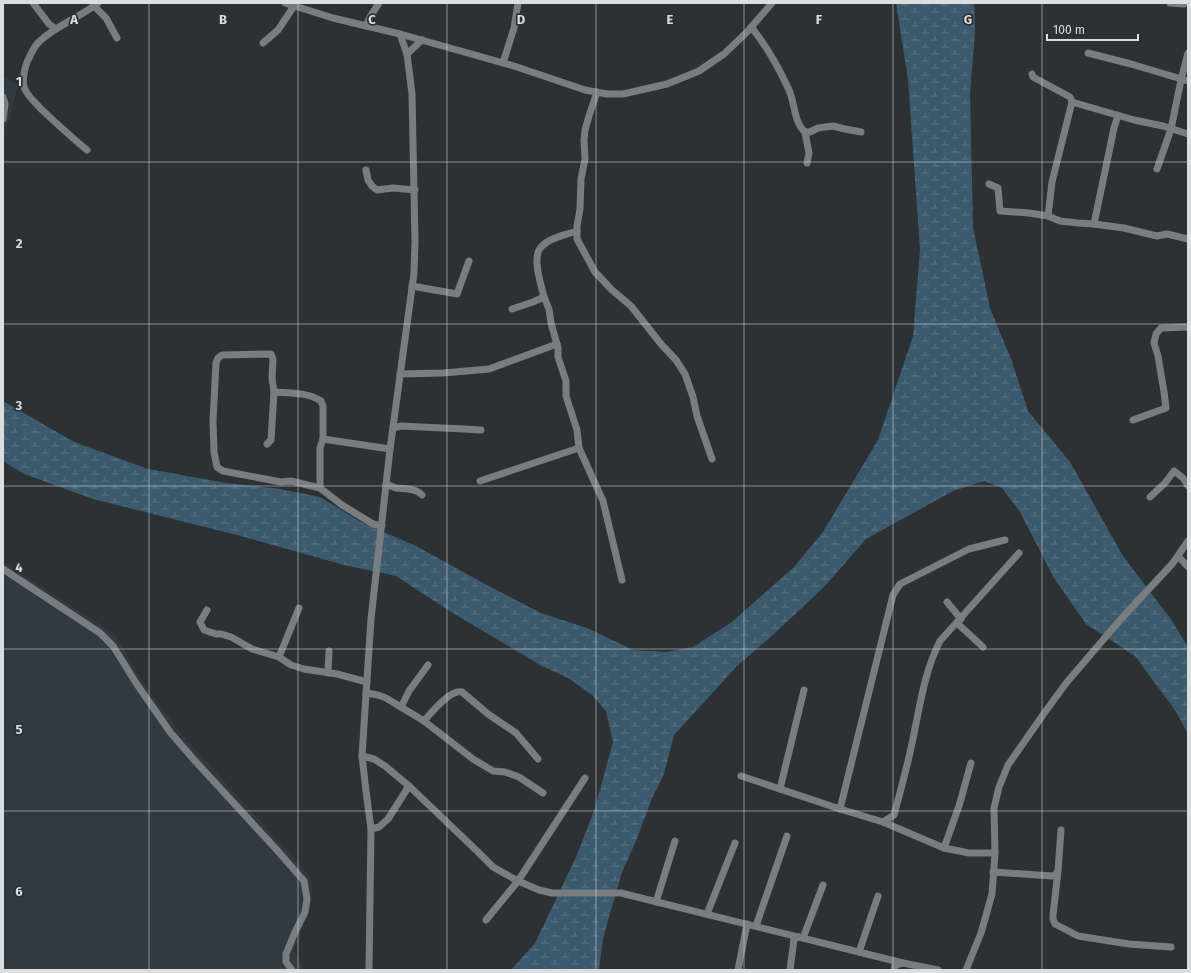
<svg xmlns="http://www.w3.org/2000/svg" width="1191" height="973" font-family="'Fira Sans',sans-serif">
  <defs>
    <pattern id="wetland-marsh" width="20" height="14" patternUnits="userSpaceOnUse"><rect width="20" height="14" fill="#3c5a6d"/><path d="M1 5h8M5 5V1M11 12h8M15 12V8" fill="none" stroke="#587181"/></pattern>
  </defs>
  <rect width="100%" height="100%" fill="#2d3133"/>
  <g fill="#303a40">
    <polygon points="3,77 18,84 3,144"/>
    <polygon points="3,562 112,632 119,641 149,692 185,738 308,874 311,882 312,892 309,913 294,949 304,970 3,970"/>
  </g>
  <polygon fill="url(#wetland-marsh)" points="896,3 974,3 975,31 970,94 973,227 990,308 1011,359 1028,411 1070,462 1123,556 1170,618 1188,647 1188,734 1175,710 1135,656 1086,624 1054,578 1020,512 1002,488 984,481 953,491 866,539 825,586 774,634 737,666 674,735 664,774 652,798 636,841 622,872 603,938 599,970 511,970 535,943 577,855 595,808 613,742 606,711 592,695 570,679 540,665 448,610 396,576 344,565 241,536 93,499 24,474 3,461 3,401 74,442 148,469 226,483 280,489 320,497 361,522 416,546 485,584 541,613 587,628 633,650 666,652 693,647 732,622 794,567 823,532 878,440 913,336 920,250 908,79"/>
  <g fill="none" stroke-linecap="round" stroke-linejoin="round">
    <g stroke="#797d80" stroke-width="7">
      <polyline points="33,3 49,24 56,29"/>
      <polyline points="285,3 333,18 400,34 514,66 585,90 607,94 623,94 667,84 699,71 724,54 747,32 772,3"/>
      <polyline points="1170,3 1184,4 1185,3"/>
      <polyline points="94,6 106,18 117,38"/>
      <polyline points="366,26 370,17 379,3"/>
      <path d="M751,27C767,46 779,68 789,90C795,103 794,123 805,132H810L818,128L833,126L845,129L861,132"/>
      <polyline points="263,43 278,30 294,6"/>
      <polyline points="1088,53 1131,64 1188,81"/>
      <polyline points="407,54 422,40"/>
      <polyline points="503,63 514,28 518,3"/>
      <polyline points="1032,74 1033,77 1070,97 1072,102"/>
      <polyline points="597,92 589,116 585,130 584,140 585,159 581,179 580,209 577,226 577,239 595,272 612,290 631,306 661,344 676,360 685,374 693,397 697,416 712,459"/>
      <polyline points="3,97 5,104 3,119"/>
      <polyline points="805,132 809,153 807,163"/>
      <path d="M87,150C71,137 56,123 41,109C35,102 27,96 24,87C22,80 25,65 29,58C32,51 35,45 41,40C58,25 80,17 98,3"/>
      <polyline points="1157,169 1171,129 1181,80 1188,53"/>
      <polyline points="366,170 368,180 372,186 377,190 393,188 415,190"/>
      <polyline points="989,184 998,188 1000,211 1029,213 1048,216 1052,182 1072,102 1134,120 1163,126 1188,134"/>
      <polyline points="1048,216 1060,221 1078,223 1094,224 1124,228 1157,236 1167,234 1188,239"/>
      <polyline points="1094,224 1114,128 1118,115"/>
      <polyline points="412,286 457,294 469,261"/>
      <polyline points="544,297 549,309 551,323 558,348 558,357 566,381 566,396 577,430 579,448 603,501 622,580"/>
      <path d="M512,309L533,302L544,297C541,284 531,256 542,246C551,237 566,235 577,231"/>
      <polyline points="400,374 443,373 489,369 557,344"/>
      <polyline points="1133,420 1166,408 1164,392 1158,356 1154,343 1156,334 1161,328 1188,327"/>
      <polyline points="393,428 401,426 464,429 481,430"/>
      <polyline points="267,444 271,440 274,392"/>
      <polyline points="480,481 579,448"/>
      <path d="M386,484C389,485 393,487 396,488C405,489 416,488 422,495"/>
      <polyline points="320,488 320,448 323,439"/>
      <polyline points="1150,497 1165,483 1174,471 1183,478 1188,486"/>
      <path d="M382,526L373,524L342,505L320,488L291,481L281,482L223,471L217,467L214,452L213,421L216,363L218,358L222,355L271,354L273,359L272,378L274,392C290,393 307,392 321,401L323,406V439L390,449"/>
      <polyline points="1178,556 1188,567"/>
      <polyline points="3,569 100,633 113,646 136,683 170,732 196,762 276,849 304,881 307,899 305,912 295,932 286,954 286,962 292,970"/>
      <polyline points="947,602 961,619"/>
      <polyline points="207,610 200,622 204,630 216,634 221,634 231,637 252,649 279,657 291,665 304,669 337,674 367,682"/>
      <polyline points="957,623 983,647"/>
      <polyline points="279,657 299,608"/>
      <polyline points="328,673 329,651"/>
      <polyline points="366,693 378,695 386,698 424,721 473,759 493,771 505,772 519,777 543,793"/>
      <polyline points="401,707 409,691 428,665"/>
      <path d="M424,721C431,713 450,689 462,692L488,714L516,733L538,759"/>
      <polyline points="362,756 374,759 385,766 409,786 477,851 493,867 518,881 539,890 552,893 621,893 903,963 938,970"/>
      <polyline points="741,776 840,809 883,822 944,848 969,853 995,853"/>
      <polyline points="780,789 804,690"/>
      <path d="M840,809C858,738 875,666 893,595L900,584L969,549L1005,540"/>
      <path d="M883,822L894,815C900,793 906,771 911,748C919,713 923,674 940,641L1019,553"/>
      <polyline points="371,829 379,827 388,819 409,786"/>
      <polyline points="944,848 959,806 971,763"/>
      <polyline points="1058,871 1053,915 1053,919 1055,924 1078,936 1129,944 1171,947"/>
      <polyline points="993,872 1052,876 1055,875 1058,871 1061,830"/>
      <polyline points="656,902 675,841"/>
      <polyline points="707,914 735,843"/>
      <polyline points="486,920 518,881 585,778"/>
      <polyline points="756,926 787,836"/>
      <polyline points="803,938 823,885"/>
      <polyline points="859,952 878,896"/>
      <polyline points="369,970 371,829 366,791 362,756 364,725 371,619 390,449 414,273 415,241 412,94 407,54 400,34"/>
      <polyline points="738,970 747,924"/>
      <polyline points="790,970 794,939 799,937"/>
      <polyline points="894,970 895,965 903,963"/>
      <polyline points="966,970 981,933 992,894 995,853 994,808 999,787 1008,765 1045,712 1067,682 1121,619 1173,563 1188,541"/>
    </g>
  </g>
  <path fill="none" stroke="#dbdddf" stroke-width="1" stroke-opacity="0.55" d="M149,3V970M298,3V970M447,3V970M596,3V970M744,3V970M893,3V970M1042,3V970M3,162H1188M3,324H1188M3,486H1188M3,649H1188M3,811H1188"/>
  <g font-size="13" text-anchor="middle" font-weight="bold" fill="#dbdddf" stroke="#2d3133" stroke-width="3.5" stroke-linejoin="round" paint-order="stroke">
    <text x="74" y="24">A</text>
    <text x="223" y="24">B</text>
    <text x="372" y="24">C</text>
    <text x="521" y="24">D</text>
    <text x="670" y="24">E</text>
    <text x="819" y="24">F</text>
    <text x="968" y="24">G</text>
    <text x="19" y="86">1</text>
    <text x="19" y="248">2</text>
    <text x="19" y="410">3</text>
    <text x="19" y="572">4</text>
    <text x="19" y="734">5</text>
    <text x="19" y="896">6</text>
  </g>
  <rect width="1191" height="973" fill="none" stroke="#dbdddf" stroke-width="8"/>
  <path d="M1047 34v6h91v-6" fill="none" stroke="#dbdddf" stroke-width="2"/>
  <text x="1053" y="34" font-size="12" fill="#dbdddf" stroke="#2d3133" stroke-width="3" paint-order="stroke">100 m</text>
</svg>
